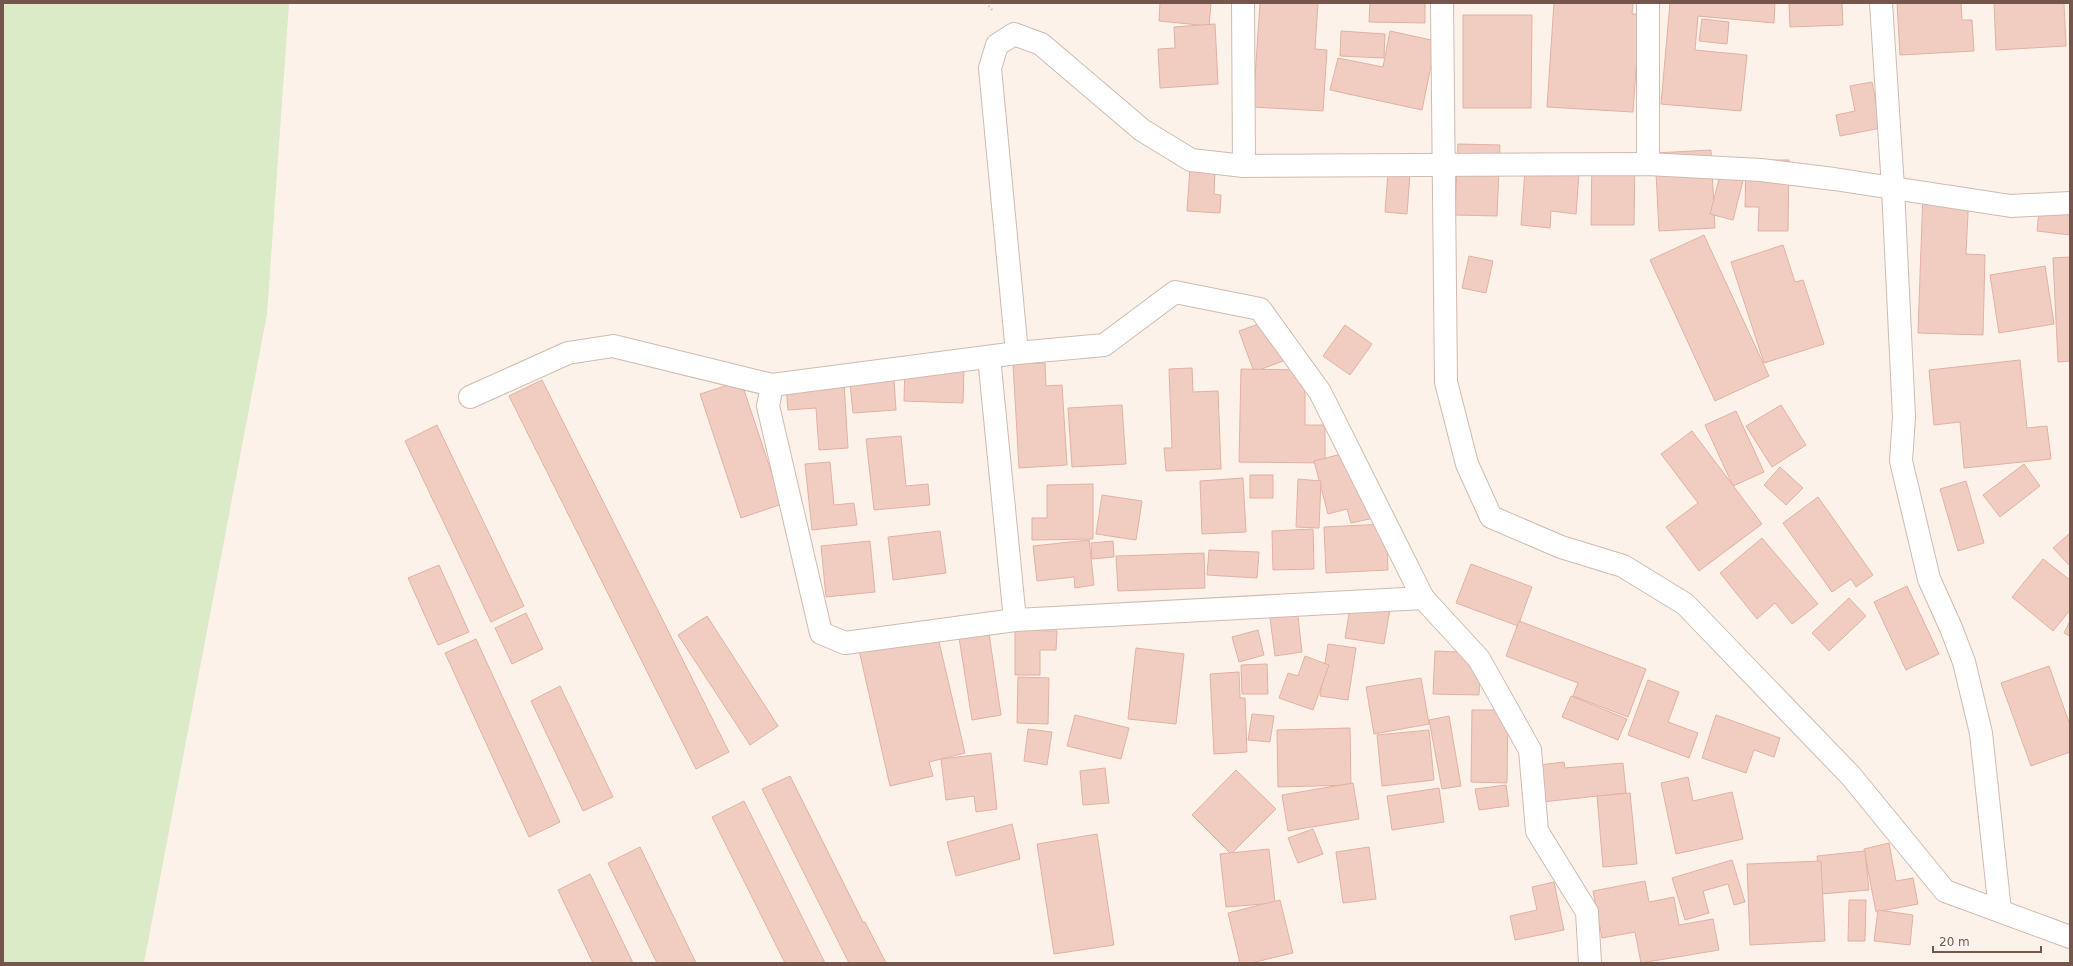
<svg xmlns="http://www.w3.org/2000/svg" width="2073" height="966" font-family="'DejaVu Sans',sans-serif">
  <rect width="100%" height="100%" fill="#fcf2e9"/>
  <polygon fill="#dbeac7" points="3,3 289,3 267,314 144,963 3,963"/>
  <g fill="#f1cdc1" stroke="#e3b1a2">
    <polygon points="1160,3 1211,3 1209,26 1159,21"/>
    <polygon points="1260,3 1318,3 1315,49 1327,50 1323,111 1253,107"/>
    <polygon points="1370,3 1425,3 1425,23 1369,22"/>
    <polygon points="1554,3 1633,3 1632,14 1640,14 1633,112 1547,107"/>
    <polygon points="1670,3 1775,3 1774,23 1698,16 1695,50 1747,55 1741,111 1661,104"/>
    <polygon points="1789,3 1842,3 1843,25 1790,27"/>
    <polygon points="1897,3 1961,3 1962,20 1972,20 1974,51 1900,55"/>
    <polygon points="1994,3 2064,3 2066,46 1996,50"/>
    <polygon points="1463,15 1532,15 1531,108 1463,108"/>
    <polygon points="1702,19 1729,22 1727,44 1699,41"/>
    <polygon points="1215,24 1218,84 1160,88 1158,49 1175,48 1174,27"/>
    <polygon points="1341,31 1385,34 1384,58 1340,56"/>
    <polygon points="1390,31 1436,41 1422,110 1330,90 1338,58 1383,67"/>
    <polygon points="1872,82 1881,128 1840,136 1836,115 1855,111 1850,86"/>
    <polygon points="1458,144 1500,145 1497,216 1455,215"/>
    <polygon points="1711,150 1715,228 1659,231 1655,153"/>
    <polygon points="1592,155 1635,156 1634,225 1591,225"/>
    <polygon points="1526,156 1580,159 1576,214 1551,211 1550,228 1521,225"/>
    <polygon points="1389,158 1411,160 1407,214 1385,212"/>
    <polygon points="1724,160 1747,165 1733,220 1710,214"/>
    <polygon points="1746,160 1789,160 1788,231 1758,231 1759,207 1745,207"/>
    <polygon points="1190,167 1215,169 1214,194 1221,195 1220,213 1187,211"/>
    <polygon points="1923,192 1969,193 1966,254 1985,255 1983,335 1918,333"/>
    <polygon points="2040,202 2070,205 2070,235 2037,231"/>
    <polygon points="1704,235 1769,376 1715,401 1650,260"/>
    <polygon points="1783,245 1795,282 1803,280 1824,344 1764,363 1731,262"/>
    <polygon points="1469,256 1493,261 1486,293 1462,288"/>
    <polygon points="2070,257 2070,361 2058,362 2053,258"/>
    <polygon points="2045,266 2054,324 1999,333 1990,275"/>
    <polygon points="1275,318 1277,344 1283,361 1254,372 1239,331"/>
    <polygon points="1345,325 1372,344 1350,375 1323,356"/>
    <polygon points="2020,360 2027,428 2047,426 2051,459 1964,468 1960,422 1934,425 1929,370"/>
    <polygon points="1045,363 1046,386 1062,385 1067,465 1019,468 1013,364"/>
    <polygon points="905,366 964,368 963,403 904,401"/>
    <polygon points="1192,368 1193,392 1218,391 1221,469 1166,471 1164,448 1172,448 1169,369"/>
    <polygon points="1241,369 1305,370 1305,425 1325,425 1325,463 1239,462"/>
    <polygon points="542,380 729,752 696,769 509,396"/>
    <polygon points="894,380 896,410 853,413 850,383"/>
    <polygon points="741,381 782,504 741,518 700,394"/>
    <polygon points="844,383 848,448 819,450 816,408 788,410 786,386"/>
    <polygon points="1122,405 1126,464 1072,467 1068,408"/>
    <polygon points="1781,405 1806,445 1772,467 1746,426"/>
    <polygon points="1736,411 1764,472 1733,486 1705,425"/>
    <polygon points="437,425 524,606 491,622 405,441"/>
    <polygon points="1692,431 1762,524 1699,571 1666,527 1698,503 1661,454"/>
    <polygon points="901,436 906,486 928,484 930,505 874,510 866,439"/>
    <polygon points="1357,450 1374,518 1351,523 1347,509 1328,514 1314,461"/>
    <polygon points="830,462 834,505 854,503 857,525 812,530 805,464"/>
    <polygon points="2024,464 2040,486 2000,517 1983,495"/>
    <polygon points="1780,467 1803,488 1786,505 1764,485"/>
    <rect x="1250" y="475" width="23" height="23"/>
    <polygon points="1243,478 1246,532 1202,534 1200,481"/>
    <polygon points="1298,479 1321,481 1319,528 1296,527"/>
    <polygon points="1966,481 1984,543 1958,551 1940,489"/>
    <polygon points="1093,484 1093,539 1032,540 1032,518 1047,518 1047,485"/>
    <polygon points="1102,495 1142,501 1136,540 1096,534"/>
    <polygon points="1818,497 1873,575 1856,587 1851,579 1832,592 1783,523"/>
    <polygon points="1386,524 1388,570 1326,573 1324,527"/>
    <polygon points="1313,529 1314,569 1273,570 1272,531"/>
    <polygon points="940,531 946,573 893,580 888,537"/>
    <polygon points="2070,533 2070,566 2053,548"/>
    <polygon points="1762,538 1818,604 1792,624 1775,603 1757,619 1720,573"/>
    <polygon points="1089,540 1094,585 1075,588 1074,577 1037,581 1033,546"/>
    <polygon points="870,541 875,592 826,597 821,546"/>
    <polygon points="1113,541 1114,557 1092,559 1091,543"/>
    <polygon points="1209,550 1259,552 1257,578 1207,575"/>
    <polygon points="1204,553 1205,588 1118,591 1116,556"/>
    <polygon points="2043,559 2070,580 2070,610 2053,631 2012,597"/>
    <polygon points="1471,564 1532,587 1518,626 1456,603"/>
    <polygon points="439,565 469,632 438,645 408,578"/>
    <polygon points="1907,586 1939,654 1906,670 1874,602"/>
    <polygon points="1352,596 1391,603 1384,644 1345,638"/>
    <polygon points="1849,598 1866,616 1829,651 1812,633"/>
    <polygon points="1296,599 1302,652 1275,656 1268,603"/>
    <polygon points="526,613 543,649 512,664 495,628"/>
    <polygon points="707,616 778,726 750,745 678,635"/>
    <polygon points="987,620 1001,715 972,720 957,625"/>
    <polygon points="1519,621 1646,669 1628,717 1573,696 1578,683 1506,656"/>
    <polygon points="2070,621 2070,636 2064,633"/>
    <polygon points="936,629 965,753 929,762 933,776 890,786 859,650"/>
    <polygon points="1015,630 1057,631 1056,650 1040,650 1040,675 1015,675"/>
    <polygon points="1258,630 1264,655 1239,662 1232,637"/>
    <polygon points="476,639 560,822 529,837 445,653"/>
    <polygon points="1328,644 1356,648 1348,700 1320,696"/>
    <polygon points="1136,648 1184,654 1176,724 1128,719"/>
    <polygon points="1435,651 1481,653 1479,695 1433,694"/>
    <polygon points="1305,656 1329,665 1313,710 1279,698 1288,673 1298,676"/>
    <polygon points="1267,664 1268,694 1242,694 1241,665"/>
    <polygon points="2049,666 2070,725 2070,752 2031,766 2001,683"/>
    <polygon points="1239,672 1240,698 1245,698 1247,752 1214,754 1210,674"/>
    <polygon points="1018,677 1049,678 1048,724 1017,723"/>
    <polygon points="1421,678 1429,724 1374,734 1366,687"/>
    <polygon points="1648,680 1679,692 1668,722 1698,733 1689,758 1628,735"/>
    <polygon points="560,686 613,797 583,811 531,701"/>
    <polygon points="1571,696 1627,719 1618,740 1562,717"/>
    <polygon points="1472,710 1508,710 1507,783 1471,782"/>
    <polygon points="1252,714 1274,716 1270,742 1248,740"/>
    <polygon points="1075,715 1129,728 1121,759 1067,746"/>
    <polygon points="1716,715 1780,738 1774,757 1754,750 1746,773 1702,758"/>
    <polygon points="1449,716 1461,786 1442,789 1429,720"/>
    <polygon points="1350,728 1351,785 1278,787 1277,730"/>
    <polygon points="1028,729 1052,732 1047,765 1024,761"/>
    <polygon points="1429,730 1434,780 1382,786 1377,735"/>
    <polygon points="991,753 997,809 976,812 974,796 946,800 941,759"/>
    <polygon points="1564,762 1565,768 1623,763 1626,793 1542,802 1539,765"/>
    <polygon points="1105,768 1109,803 1083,805 1080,771"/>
    <polygon points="1236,770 1276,809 1231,854 1192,815"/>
    <polygon points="790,776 863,922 865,922 886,963 849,963 762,789"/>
    <polygon points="1688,777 1693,801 1732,792 1743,839 1676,854 1661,783"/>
    <polygon points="1353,783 1359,819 1288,831 1282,795"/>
    <polygon points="1506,785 1509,806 1479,810 1475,789"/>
    <polygon points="1439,788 1444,822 1392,830 1387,796"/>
    <polygon points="1630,793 1637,864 1603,867 1597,796"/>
    <polygon points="744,801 825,963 785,963 712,817"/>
    <polygon points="1012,824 1020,859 956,876 947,842"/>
    <polygon points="1313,829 1323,854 1298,863 1288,838"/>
    <polygon points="1097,834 1114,945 1054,954 1037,844"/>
    <polygon points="1889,843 1896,881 1913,878 1918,904 1876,912 1864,849"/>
    <polygon points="640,847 696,963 657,963 608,863"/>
    <polygon points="1369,847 1376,899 1343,903 1336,852"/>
    <polygon points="1269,849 1275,903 1226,907 1220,854"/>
    <polygon points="1865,851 1869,890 1821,894 1817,856"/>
    <polygon points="1732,860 1745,902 1734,905 1728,884 1703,891 1709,913 1685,920 1672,878"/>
    <polygon points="1821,861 1825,941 1750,945 1747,864"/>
    <polygon points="590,874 633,963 593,963 558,890"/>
    <polygon points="1645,881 1649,902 1674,897 1679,925 1713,919 1719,950 1641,963 1635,932 1602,938 1593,891"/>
    <polygon points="1554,882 1564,930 1515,940 1510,916 1537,910 1532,887"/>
    <polygon points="1280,900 1293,953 1251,963 1240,963 1228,913"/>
    <polygon points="1849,900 1866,900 1865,941 1848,941"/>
    <polygon points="1878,910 1913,915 1910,945 1874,941"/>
  </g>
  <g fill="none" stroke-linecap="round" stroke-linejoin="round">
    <g stroke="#d0bab1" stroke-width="24">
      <g id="minor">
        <polyline points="1243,3 1244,166"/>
        <polyline points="1442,3 1446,382 1467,464 1491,517 1561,547 1623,566 1685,604 1851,776 1945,891 2070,937"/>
        <polyline points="1648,3 1648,164"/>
        <polyline points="1881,3 1893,188 1904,417 1901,461 1929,579 1951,628 1964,662 1981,733 2000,911"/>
        <polyline points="1017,353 990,68 997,45 1014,34 1041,44 1142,130 1191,160 1244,166 1648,164 1761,170 1834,179 2011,206 2070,203"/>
        <polyline points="989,357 1015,620"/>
        <polyline points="772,385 768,406 821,633 845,643 1015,620 1423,598"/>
        <polyline points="470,397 568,353 613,346 772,385 1017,353 1104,345 1175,292 1260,309 1320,392 1423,598 1479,659 1530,750 1537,831 1587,912 1590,963"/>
      </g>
    </g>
    <polyline stroke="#d6b0a4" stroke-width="2.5" stroke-dasharray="1 3" stroke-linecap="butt" points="986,3 993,11"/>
    <use href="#minor" stroke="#fff" stroke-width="22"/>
  </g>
  <rect width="2073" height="966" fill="none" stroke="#76554d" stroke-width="8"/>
  <path d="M1933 946v6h108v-6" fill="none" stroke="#76554d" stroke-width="2"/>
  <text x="1939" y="946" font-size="12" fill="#76554d" stroke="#fff6f0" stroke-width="3" paint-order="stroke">20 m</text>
</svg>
